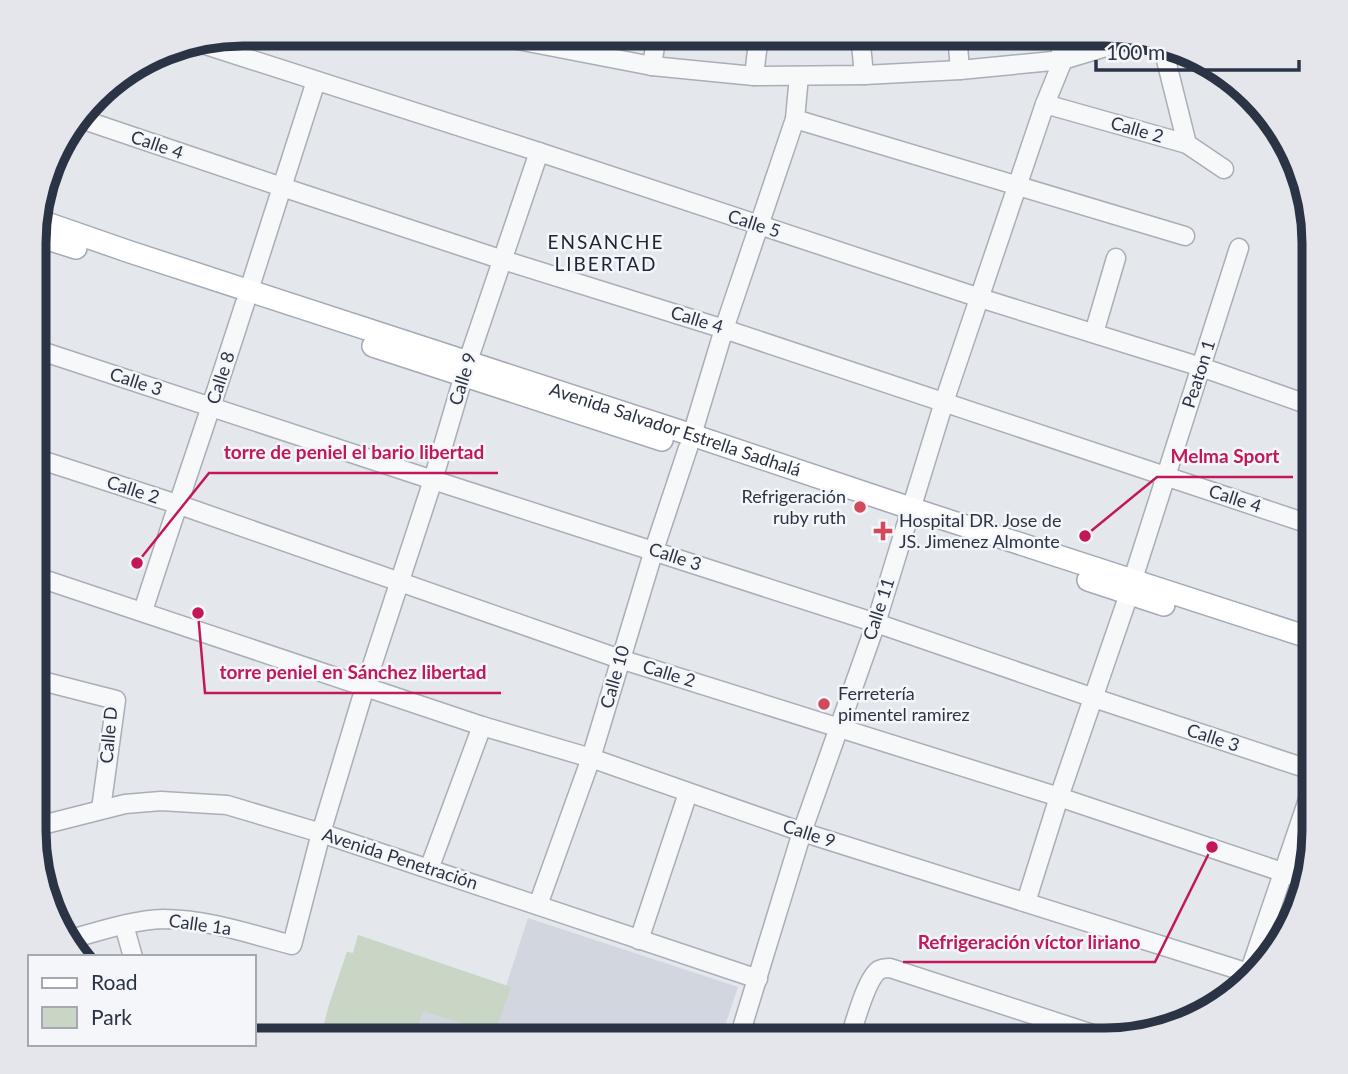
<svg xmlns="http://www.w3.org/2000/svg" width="1348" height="1074" font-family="Lato,sans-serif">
  <rect width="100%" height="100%" fill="#e4e7ec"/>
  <polygon fill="#d2d6de" points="528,918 738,987 720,1041 320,1040 329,1005 347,952 353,953 358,935 506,986"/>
  <polygon fill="#c9d6c5" points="358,935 511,987 492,1040 483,1040 486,1031 423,1011 413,1040 320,1040 329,1005 347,952 353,953"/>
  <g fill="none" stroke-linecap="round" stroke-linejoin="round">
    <g stroke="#a9aeb7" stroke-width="21">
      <g id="minor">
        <polyline points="482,33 652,66 754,76 864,75 960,70 1063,60 1136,38"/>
        <polyline points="860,34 864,75"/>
        <polyline points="957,34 960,70"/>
        <polyline points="193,41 539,152 980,298 1201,367 1315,407"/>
        <polyline points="1162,44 1187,144"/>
        <polyline points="652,66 657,33"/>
        <polyline points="754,76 759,34"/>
        <polyline points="1045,104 1187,144 1224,169"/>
        <polyline points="78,118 282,187 503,260 724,329 1315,526"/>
        <polyline points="795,119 1185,236"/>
        <polyline points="249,290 316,81"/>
        <polyline points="1094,333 1116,258"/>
        <polyline points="35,349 433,480 876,623 1094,698 1314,771"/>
        <polyline points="692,435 724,329 795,119 799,76"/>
        <polyline points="35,458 177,504 620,659 1059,797 1306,880"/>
        <polyline points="34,576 482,726 591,758 802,832 1255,975"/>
        <polyline points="1133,579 1239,248"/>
        <path d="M143,611C176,508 212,406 245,303"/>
        <polyline points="34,679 116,700 101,809"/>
        <polyline points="34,827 125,804 161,801 227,805 321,833 758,979"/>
        <polyline points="429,869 482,726"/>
        <polyline points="1026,902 1059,797 1129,594"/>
        <polyline points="538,905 591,758 654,550 688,448"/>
        <polyline points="124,925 133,957"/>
        <path d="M67,940C98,932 131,920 163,919C207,919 250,934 292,945L321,833L365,687L433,480L468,361L539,152"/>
        <polyline points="639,940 688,793"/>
        <polyline points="1246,982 1314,782"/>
        <polyline points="742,1030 774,1041"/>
        <polyline points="738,1041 802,832 876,623 944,402 1045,104 1063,60 1058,34"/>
        <path d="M849,1041C854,1025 866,979 879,970C883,968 885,968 890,968L1111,1040"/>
      </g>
    </g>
    <g stroke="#a3abb8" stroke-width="24">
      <g id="major">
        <path id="s1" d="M35,219L130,252L692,435L910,508L1314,639"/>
        <polyline points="35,235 76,248"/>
        <polyline points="373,346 662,440"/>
        <polyline points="1088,580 1164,605"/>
      </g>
    </g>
    <use href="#minor" stroke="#f7f8fa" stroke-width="18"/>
    <use href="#major" stroke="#fff" stroke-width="21"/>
  </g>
  <g fill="#d1495b" stroke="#f4f6f9" stroke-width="2.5">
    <circle cx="860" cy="507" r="7"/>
    <path d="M879.5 520.5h7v7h7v7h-7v7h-7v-7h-7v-7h7z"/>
    <circle cx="824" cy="704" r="7"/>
  </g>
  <g text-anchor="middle" stroke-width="5" stroke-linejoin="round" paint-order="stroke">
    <g font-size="18" fill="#2b3445" stroke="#f4f6f9">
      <text transform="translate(1137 130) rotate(16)" y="6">Calle 2</text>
      <text transform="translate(157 145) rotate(19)" y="6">Calle 4</text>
      <text transform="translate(754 224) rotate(18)" y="6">Calle 5</text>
      <text transform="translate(697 320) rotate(17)" y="6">Calle 4</text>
      <text transform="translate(1199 374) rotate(-72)" y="6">Peaton 1</text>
      <text transform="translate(221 378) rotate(-72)" y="6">Calle 8</text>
      <text transform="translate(463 379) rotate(-73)" y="6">Calle 9</text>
      <text transform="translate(136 382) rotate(18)" y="6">Calle 3</text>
      <text dy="6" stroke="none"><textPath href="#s1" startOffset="674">Avenida Salvador Estrella Sadhalá</textPath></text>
      <text transform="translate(133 490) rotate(18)" y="6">Calle 2</text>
      <text transform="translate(1235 499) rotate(18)" y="6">Calle 4</text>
      <text transform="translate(675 557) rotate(18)" y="6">Calle 3</text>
      <text transform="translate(879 609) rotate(-72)" y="6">Calle 11</text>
      <text transform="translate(669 674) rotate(17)" y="6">Calle 2</text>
      <text transform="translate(615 677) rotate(-74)" y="6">Calle 10</text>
      <text transform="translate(109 735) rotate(-85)" y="6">Calle D</text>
      <text transform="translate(1213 738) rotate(18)" y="6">Calle 3</text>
      <text transform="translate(809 834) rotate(18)" y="6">Calle 9</text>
      <text transform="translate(400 859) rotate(18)" y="6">Avenida Penetración</text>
      <text transform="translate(200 925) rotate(8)" y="6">Calle 1a</text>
    </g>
    <g font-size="18" fill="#2b3445" stroke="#f4f6f9" text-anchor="start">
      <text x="846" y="503" text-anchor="end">Refrigeración<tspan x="846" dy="21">ruby ruth</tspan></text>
      <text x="899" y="527">Hospital DR. Jose de<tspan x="899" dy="21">JS. Jimenez Almonte</tspan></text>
      <text x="838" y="700">Ferretería<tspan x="838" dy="21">pimentel ramirez</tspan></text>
    </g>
    <g font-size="19" letter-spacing="2" fill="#1d2536" stroke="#f4f6f9">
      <text x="606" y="249">ENSANCHE<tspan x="606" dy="22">LIBERTAD</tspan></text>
    </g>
  </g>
  <path d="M0 0H1348V1074H0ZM243 46H1105A197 197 0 0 1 1302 243V831A197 197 0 0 1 1105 1028H243A197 197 0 0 1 46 831V243A197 197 0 0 1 243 46Z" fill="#e4e6eb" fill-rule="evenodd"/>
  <path fill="none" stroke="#2b3445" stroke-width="9" d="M243 46H1105A197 197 0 0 1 1302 243V831A197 197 0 0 1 1105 1028H243A197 197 0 0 1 46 831V243A197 197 0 0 1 243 46Z"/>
  <path fill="none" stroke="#c2185b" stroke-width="2.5" d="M137 563L209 473H498M1085 536L1157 477H1293M198 613L205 693H501M1212 847L1155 962H903"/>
  <g fill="#c2185b" stroke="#f4f6f9" stroke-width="2.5">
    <circle cx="137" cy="563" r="7"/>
    <circle cx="1085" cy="536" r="7"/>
    <circle cx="198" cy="613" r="7"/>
    <circle cx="1212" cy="847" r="7"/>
  </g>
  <g font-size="19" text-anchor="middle" font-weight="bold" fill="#c2185b" stroke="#f4f6f9" stroke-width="5" stroke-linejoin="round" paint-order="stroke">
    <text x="354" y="459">torre de peniel el bario libertad</text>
    <text x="1225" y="463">Melma Sport</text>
    <text x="353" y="679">torre peniel en Sánchez libertad</text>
    <text x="1029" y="949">Refrigeración víctor liriano</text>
  </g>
  <rect x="28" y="955" width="228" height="91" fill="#f4f6f9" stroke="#a4a8b1" stroke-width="2"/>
  <rect x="42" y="978" width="35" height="10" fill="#ffffff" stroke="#a4a8b1" stroke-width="2"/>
  <text x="91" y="990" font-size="21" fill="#2b3445">Road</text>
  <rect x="42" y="1007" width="35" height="21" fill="#c9d6c5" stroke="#a4a8b1" stroke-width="2"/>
  <text x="91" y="1025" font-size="21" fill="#2b3445">Park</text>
  <path d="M1096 60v10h203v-10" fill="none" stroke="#2b3445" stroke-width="3.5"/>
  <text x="1106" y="60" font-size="21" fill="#2b3445" stroke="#f4f6f9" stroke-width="5" paint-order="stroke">100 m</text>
</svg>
